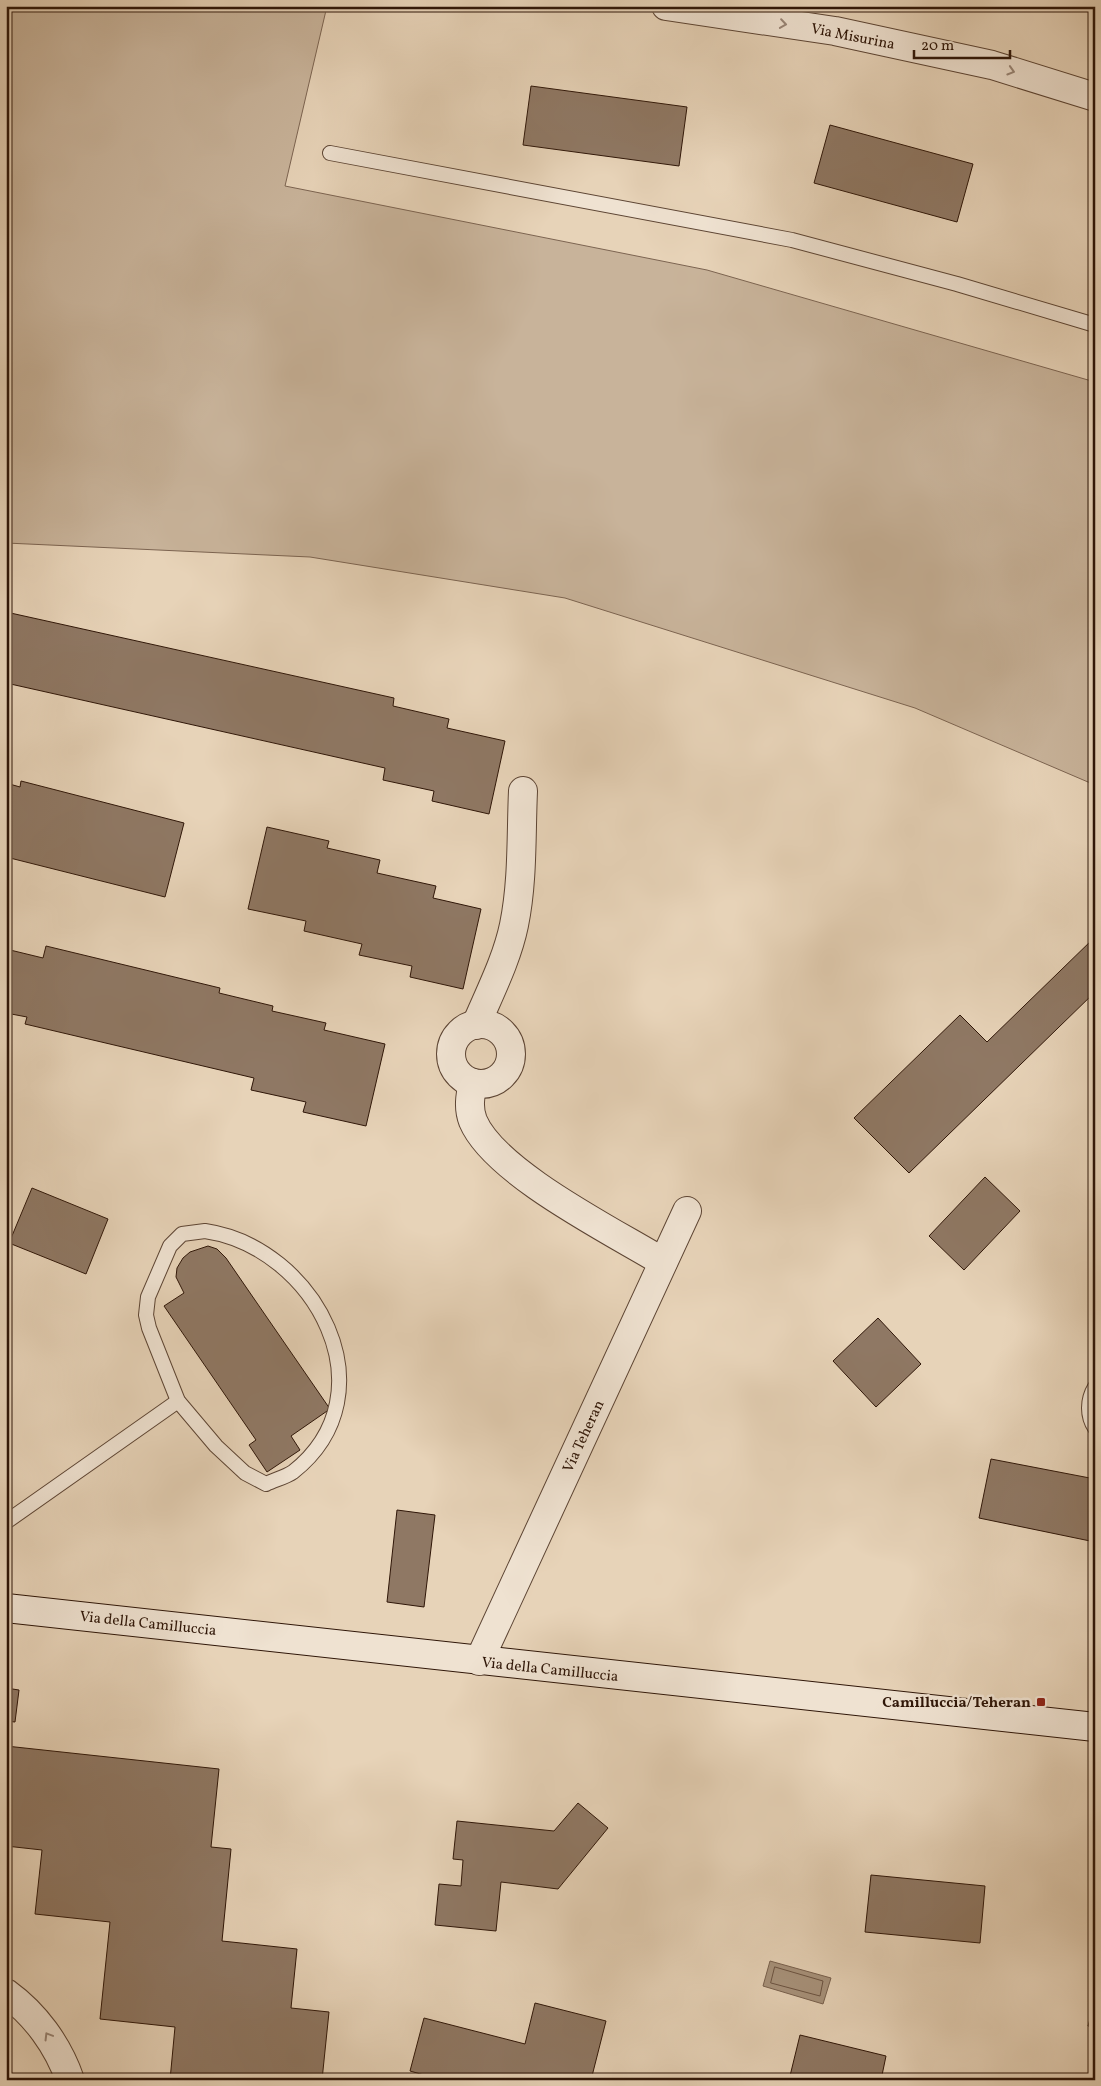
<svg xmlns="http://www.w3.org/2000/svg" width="1101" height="2086" font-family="Vollkorn,serif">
  <rect width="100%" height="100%" fill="#e7d3b8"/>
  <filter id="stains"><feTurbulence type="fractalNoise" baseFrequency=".004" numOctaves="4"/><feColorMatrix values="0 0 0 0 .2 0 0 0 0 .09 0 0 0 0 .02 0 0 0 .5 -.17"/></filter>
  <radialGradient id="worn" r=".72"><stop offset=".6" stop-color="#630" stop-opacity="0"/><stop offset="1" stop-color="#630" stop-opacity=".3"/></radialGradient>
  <polygon fill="#c8b39a" stroke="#7c6451" points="6,6 327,6 285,186 707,270 1095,382 1095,785 915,708 565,598 310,557 6,543"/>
  <polygon fill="#a8937c" stroke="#78614e" points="770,1961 831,1978 823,2004 763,1986"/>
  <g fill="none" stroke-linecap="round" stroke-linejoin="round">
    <polygon stroke="#6c5442" stroke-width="1" points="775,1967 823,1981 820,1996 771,1983"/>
  </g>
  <g fill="#8f7864" stroke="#2f1608">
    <polygon points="531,86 687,107 679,166 523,145"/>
    <polygon points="830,125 973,164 957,222 814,183"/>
    <polygon points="6,612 394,698 393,706 449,719 447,728 505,741 489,814 432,801 434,791 383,780 385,768 6,683"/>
    <polygon points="21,781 184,823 165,897 6,857 6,783 20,787"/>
    <polygon points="267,827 329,841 327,848 380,860 377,873 436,886 433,898 481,909 463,989 410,977 412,966 359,955 362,944 304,931 306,921 248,909"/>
    <polygon points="1095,937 1095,992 909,1173 854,1118 960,1015 987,1042"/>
    <polygon points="46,946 220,988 219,993 273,1006 272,1011 326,1023 324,1030 385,1044 366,1126 303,1112 306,1102 251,1090 254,1078 25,1024 27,1017 6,1013 6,949 43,958"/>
    <polygon points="985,1177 1020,1211 964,1270 929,1236"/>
    <polygon points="32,1188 108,1219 86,1274 9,1243"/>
    <polygon points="208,1246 217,1249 226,1258 330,1409 291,1436 300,1450 267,1472 249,1445 256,1440 164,1306 184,1293 176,1277 177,1268 183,1258 190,1252"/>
    <polygon points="878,1318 921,1364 876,1407 833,1361"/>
    <polygon points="991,1459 1095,1479 1095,1542 979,1518"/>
    <polygon points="397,1510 435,1515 424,1607 387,1602"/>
    <polygon points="6,1688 19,1690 15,1722 6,1721"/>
    <polygon points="6,1746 219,1769 211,1847 231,1849 222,1941 297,1949 291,2008 329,2012 322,2080 170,2080 175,2027 100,2019 110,1922 35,1914 42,1850 6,1846"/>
    <polygon points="578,1803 608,1828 558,1889 501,1882 496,1931 435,1925 439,1884 461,1886 463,1860 453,1859 457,1821 554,1831"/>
    <polygon points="871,1875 985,1886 980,1943 865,1932"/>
    <polygon points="1095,2001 1095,2027 1088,2026"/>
    <polygon points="535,2003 606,2021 591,2080 430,2080 431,2077 410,2071 424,2018 525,2044"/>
    <polygon points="800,2035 886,2056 881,2080 789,2080"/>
  </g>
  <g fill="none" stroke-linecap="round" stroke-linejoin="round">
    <g stroke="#5d4534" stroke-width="16">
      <g id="service">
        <polyline points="330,153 792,240 957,284 1095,325"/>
        <path d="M205,1231C315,1247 393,1393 293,1472C286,1477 274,1480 266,1484L245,1473L216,1446L178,1401L149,1328L146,1315L148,1297L170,1246L182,1234Z"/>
        <path d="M1095,1387C1087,1400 1087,1416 1095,1428"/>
        <polyline points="6,1522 178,1401"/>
      </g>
    </g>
    <g stroke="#5d4534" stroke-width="30">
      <g id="minor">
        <polyline points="666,6 835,31 992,65 1095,97"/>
        <circle cx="481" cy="1054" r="30"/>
        <path d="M476,1025C490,992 507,959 514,925C523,881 521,835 523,791"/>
        <path d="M473,1083C470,1096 468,1108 473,1121C495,1173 614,1232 663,1262"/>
        <polyline points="479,1661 687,1211"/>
        <path d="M6,1993C35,2014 58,2045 70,2080"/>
      </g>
    </g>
    <g stroke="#2f1608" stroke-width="30">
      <polyline id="secondary" points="6,1608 1095,1727"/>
    </g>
    <use href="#service" stroke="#efe2d1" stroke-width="14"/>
    <use href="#minor" stroke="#efe2d1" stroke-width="28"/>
    <use href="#secondary" stroke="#efe2d1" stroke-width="28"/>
  </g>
  <defs><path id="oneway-chevron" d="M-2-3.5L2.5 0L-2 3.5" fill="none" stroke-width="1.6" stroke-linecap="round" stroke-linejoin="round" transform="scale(1.25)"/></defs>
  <g stroke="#998677">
    <use href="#oneway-chevron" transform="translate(783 24) rotate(8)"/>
    <use href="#oneway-chevron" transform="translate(1011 71) rotate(17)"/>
    <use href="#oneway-chevron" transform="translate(48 2036) rotate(-121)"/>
  </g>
  <rect fill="#8f2418" stroke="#efe2d1" stroke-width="2" x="1036" y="1697" width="10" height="10" rx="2.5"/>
  <g text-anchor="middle" stroke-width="5" stroke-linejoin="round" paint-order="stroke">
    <g font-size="15" fill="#2f1608" stroke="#efe2d1">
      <text transform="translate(853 36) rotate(11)" y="5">Via Misurina</text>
      <text transform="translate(583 1436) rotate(-65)" y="5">Via Teheran</text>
      <text transform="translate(148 1623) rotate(6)" y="5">Via della Camilluccia</text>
      <text transform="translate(550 1669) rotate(6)" y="5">Via della Camilluccia</text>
    </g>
    <g font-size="15" font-weight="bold" fill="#2f1608" stroke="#efe2d1" text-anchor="end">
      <text x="1031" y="1707">Camilluccia/Teheran</text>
    </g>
  </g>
  <rect width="1101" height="2086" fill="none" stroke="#e7d3b8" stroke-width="25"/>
  <rect x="8" y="8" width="1086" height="2071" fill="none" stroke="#2f1608" stroke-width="2.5"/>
  <rect x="12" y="12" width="1076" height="2061" fill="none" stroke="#2f1608"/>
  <path d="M914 50v8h96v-8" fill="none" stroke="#2f1608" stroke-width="2.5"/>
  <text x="921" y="50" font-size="15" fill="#2f1608" stroke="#efe2d1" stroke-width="4" paint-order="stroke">20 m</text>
  <rect width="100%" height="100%" filter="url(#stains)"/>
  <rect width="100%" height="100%" fill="url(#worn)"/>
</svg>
